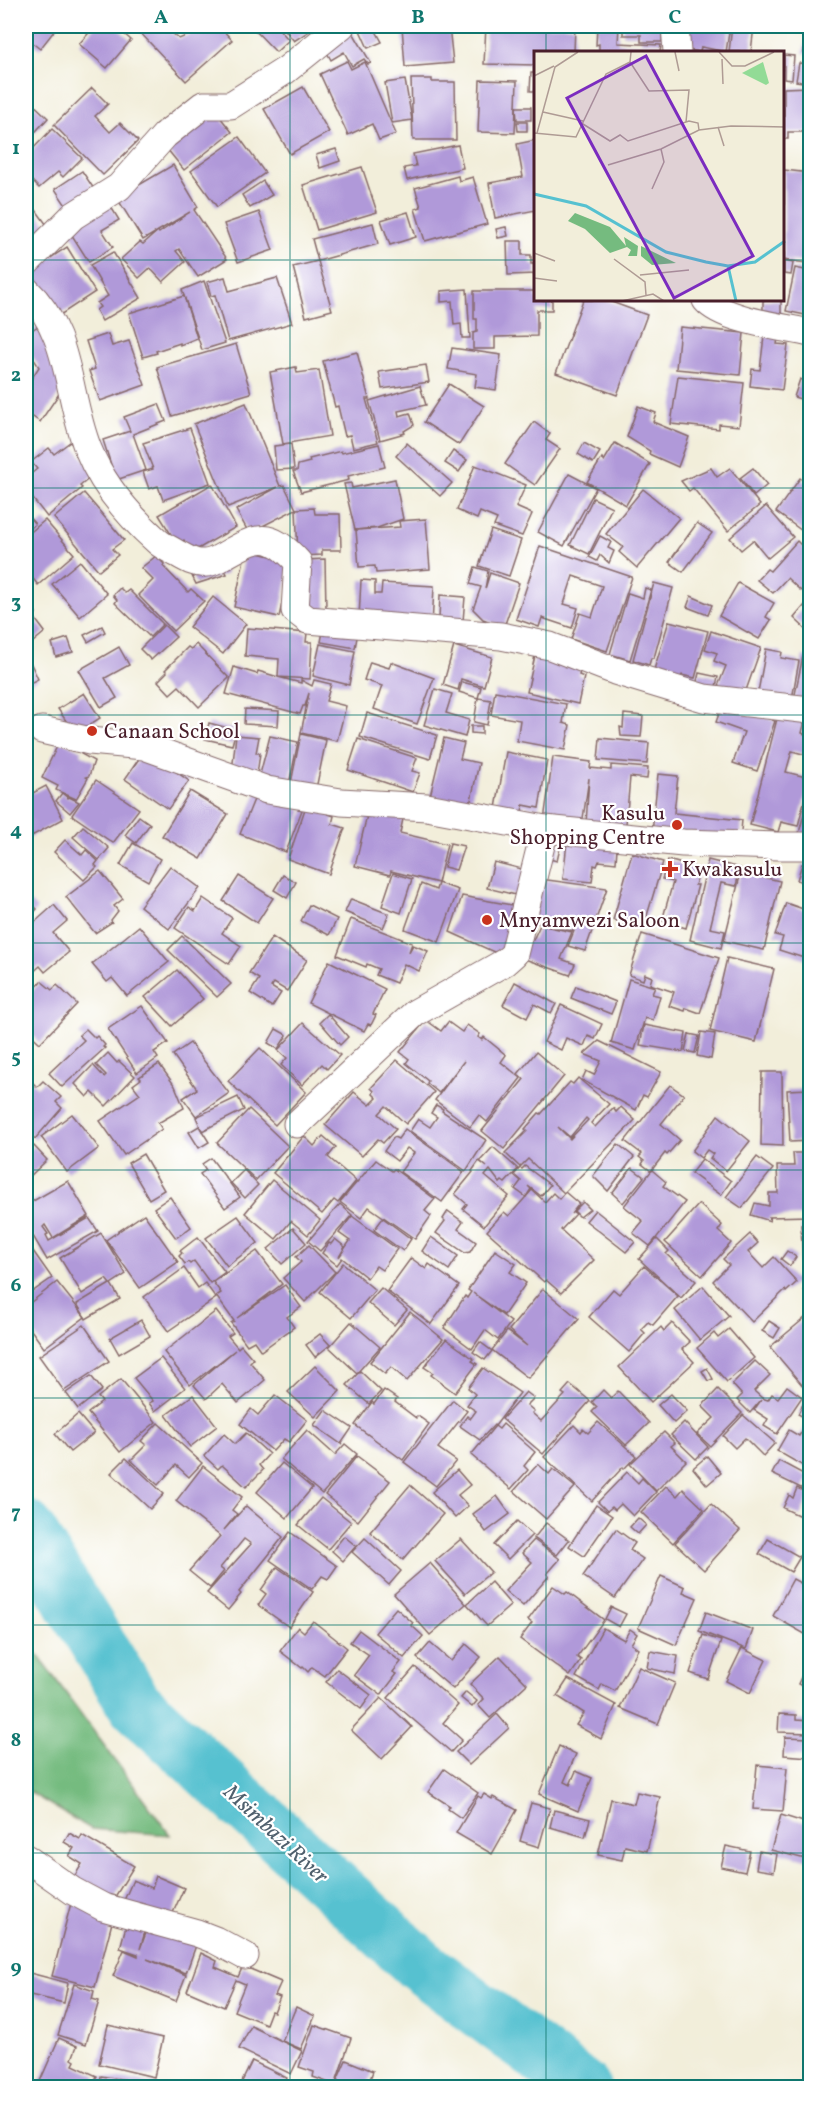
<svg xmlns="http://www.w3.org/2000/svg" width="836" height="2113" font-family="Vollkorn,serif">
  <rect width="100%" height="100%" fill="#fff"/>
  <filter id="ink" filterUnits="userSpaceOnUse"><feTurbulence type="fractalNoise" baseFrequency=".0167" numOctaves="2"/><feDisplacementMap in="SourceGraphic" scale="12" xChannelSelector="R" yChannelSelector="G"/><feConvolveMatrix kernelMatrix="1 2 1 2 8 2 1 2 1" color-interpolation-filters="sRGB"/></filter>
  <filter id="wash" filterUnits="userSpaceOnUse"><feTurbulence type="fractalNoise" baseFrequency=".008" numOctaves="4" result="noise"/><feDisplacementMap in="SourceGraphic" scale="24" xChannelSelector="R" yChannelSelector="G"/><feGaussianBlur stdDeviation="1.35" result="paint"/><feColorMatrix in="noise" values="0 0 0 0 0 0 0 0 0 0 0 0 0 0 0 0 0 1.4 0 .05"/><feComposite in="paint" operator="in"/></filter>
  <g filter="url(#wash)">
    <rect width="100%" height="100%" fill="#f2eeda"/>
    <polygon fill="#75bb7f" stroke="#606d55" stroke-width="1.5" points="26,1639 170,1835 91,1829 26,1790"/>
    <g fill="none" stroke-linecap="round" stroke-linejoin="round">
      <polyline stroke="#56c1d0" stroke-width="56" points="26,1528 135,1704 420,1965 583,2088"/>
    </g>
    <g id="blocks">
      <g fill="#b099d9" fill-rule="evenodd">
        <polygon points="26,26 58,26 40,49 26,38"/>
        <polygon points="95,26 115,26 131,40 107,68 79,44"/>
        <polygon points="134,26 164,26 179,39 196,32 191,26 219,26 232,40 186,81"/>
        <polygon points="251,26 276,26 289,40 276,52"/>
        <polygon points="282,26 317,26 294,41"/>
        <polygon points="358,26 390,26 376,31 382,42 368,48"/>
        <polygon points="402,26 449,26 453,63 405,67"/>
        <polygon points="486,26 575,26 574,52 536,52 536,65 484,64"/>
        <polygon points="597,26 619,26 618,43 661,45 660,52 599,52 599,44 596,45"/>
        <polygon points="623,26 662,26 662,42 641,42 641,35 623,35"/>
        <polygon points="686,26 730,26 726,52 701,47 700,52 682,49"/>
        <polygon points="732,26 754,26 751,52 729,52"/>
        <polygon points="809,26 810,26 810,54 803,53"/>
        <polygon points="351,29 371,63 368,64 364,59 352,66 344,52 331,60 323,45"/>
        <polygon points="784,55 794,56 792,80 784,79"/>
        <polygon points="347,61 351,69 365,62 396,134 379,140 372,124 348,135 320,74"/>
        <polygon points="799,63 810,64 810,83 796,81"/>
        <polygon points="531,73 536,73 536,91 530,91"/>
        <polygon points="411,79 432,79 432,82 455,82 456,140 413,140"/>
        <polygon points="405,80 412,120 392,123 385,83"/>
        <polygon points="480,80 517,81 515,133 478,132"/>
        <polygon points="303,87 329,132 290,154 264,109"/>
        <polygon points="810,87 810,132 788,132 788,139 784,139 784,88"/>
        <polygon points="92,88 108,104 95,116 110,132 120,123 138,141 103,175 54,125"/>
        <polygon points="26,97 48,118 26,142"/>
        <polygon points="211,106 232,132 184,170 163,144"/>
        <polygon points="516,107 531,107 531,120 517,120"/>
        <polygon points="517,122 527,122 527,131 518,131"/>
        <polygon points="52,129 82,158 63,177 58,172 39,188 26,175 26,156"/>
        <polygon points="239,137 265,173 217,207 191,171"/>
        <polygon points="536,140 536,210 495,218 489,183 523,177 517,144"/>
        <polygon points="458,145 463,168 407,180 404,168 416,166 413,154"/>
        <polygon points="336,149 340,161 320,168 316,155"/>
        <polygon points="173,165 198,207 194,210 227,259 198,277 179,249 176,251 185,262 163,282 150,268 139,278 121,259 140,242 143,244 158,231 159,233 190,212 143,240 117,198"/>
        <polygon points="362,167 377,212 317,230 303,185"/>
        <polygon points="784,170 810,173 810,228 806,263 784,260"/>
        <polygon points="82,171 94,189 67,207 55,189"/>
        <polygon points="458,176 459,181 473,177 487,224 425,241 415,209 421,207 415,188"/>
        <polygon points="26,179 33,190 26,195"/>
        <polygon points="263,181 272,195 250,208 242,195"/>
        <polygon points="108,202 119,220 102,230 113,247 89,262 68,229"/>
        <polygon points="36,210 52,232 26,252 26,214 28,217"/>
        <polygon points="259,212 273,250 238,262 224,224"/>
        <polygon points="408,212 416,237 390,245 381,220"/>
        <polygon points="373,223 378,244 318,261 312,239"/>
        <polygon points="506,227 508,236 498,238 496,229"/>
        <polygon points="507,241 522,241 522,255 531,255 531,264 536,264 536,274 508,275"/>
        <polygon points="67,247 95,292 54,319 26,274"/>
        <polygon points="113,252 141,298 102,321 96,310 100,307 97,303 108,296 90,265"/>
        <polygon points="318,261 332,310 306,317 293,267"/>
        <polygon points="784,261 793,263 791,275 784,274"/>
        <polygon points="795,268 810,271 810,316 786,311"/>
        <polygon points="225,277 229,291 277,278 292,323 228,341 215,295 211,296 207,282"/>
        <polygon points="204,281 225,343 202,350 182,290"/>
        <polygon points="467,289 470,338 462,338 461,324 454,325 452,301 441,302 441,291"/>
        <polygon points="474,291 536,291 536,300 552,300 552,310 537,310 537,336 495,337 495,349 473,349 473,333 477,332 477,319 474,319"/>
        <polygon points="184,296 197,338 180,345 180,343 156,351 157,353 143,357 129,313"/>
        <polygon points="583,300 606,300 647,315 617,395 556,373"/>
        <rect x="763" y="300" width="18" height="16"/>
        <polygon points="38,326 71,376 40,422 26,412 26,387 39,367 26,347 26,334"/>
        <polygon points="680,327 744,333 740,375 676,369"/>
        <polygon points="108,334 112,346 129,341 145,385 100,401 89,371 95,369 86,341"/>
        <polygon points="764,336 778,338 777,344 788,345 782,390 750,386 752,369 760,370"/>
        <polygon points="236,344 251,393 172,416 157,367"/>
        <polygon points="452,348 501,355 496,390 475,387 477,374 448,369"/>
        <polygon points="357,352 369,399 366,399 378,442 353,448 350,435 345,436 338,406 335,407 323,361"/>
        <polygon points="810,363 810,402 794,397 800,379 805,381"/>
        <polygon points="426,365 429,382 382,389 379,372"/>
        <polygon points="296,367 297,373 319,370 330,436 283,444 270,372"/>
        <polygon points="678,376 744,383 739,426 719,424 719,429 671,424"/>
        <polygon points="449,384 484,406 459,445 424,422"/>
        <polygon points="420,386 426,405 398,411 399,416 410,413 414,425 404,431 405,433 380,440 369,401"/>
        <polygon points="246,403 280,486 284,485 296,509 249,533 236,510 278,487 228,507 194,424"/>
        <polygon points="159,404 166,421 133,434 146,470 116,480 103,440 130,431 124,417"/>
        <polygon points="638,406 656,413 653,422 689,437 678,467 649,454 650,451 627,437"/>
        <polygon points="534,422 550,434 546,440 560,449 535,485 505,464"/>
        <polygon points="190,428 210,483 163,500 158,486 149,489 143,472 153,469 143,443"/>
        <polygon points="70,442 96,473 80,486 82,488 47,517 26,490 26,478 37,469 31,462 49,448 54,454"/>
        <polygon points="407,443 452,483 440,496 396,456"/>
        <polygon points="584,443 600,452 593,463 578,454"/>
        <polygon points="615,443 650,464 626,505 587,482 602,458 604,461"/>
        <polygon points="291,444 294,469 276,470 274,446"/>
        <polygon points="379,444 385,467 348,476 349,480 301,492 293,471 297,471 298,465 310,462 309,459 341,451 342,453"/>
        <polygon points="453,451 467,460 459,472 445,463"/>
        <polygon points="475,465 526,485 516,507 532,514 522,536 494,526 497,519 480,512 477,519 457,510"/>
        <polygon points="711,468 717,477 730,468 760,505 728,531 693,488 689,491 681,481"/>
        <polygon points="753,468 767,485 754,496 740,478"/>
        <polygon points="569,474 596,488 564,546 538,532"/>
        <polygon points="800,478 810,486 810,525 805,533 776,512"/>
        <polygon points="395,479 403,519 377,528 355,530 344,484 351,483 352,488"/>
        <polygon points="212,484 236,527 191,553 184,540 177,544 159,515"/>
        <polygon points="643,489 679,518 637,568 619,552 623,547 606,534"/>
        <polygon points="84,493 124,540 112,549 118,555 99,571 54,518"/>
        <polygon points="593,498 612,507 589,554 570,545"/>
        <polygon points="766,506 793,537 768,558 753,540 741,550 730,538"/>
        <polygon points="314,508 315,514 340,514 341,550 322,550 322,555 298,556 296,509"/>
        <polygon points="26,514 35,524 26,533"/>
        <polygon points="426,519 430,569 376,573 375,566 359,567 356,530 400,527 399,521"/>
        <polygon points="45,520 74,554 38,585 26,570 26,536"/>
        <polygon points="697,523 712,533 683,572 669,562"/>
        <polygon points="491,530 521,540 509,576 479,566"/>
        <polygon points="600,536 611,542 608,548 614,551 609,563 600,555 597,561 589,557"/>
        <polygon points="797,541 810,554 810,580 801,591 787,578 773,593 757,580 767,569 770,571"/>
        <polygon points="540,546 632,577 607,651 571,639 580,613 592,617 602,586 573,576 564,604 578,608 572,628 542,618 539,627 516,619"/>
        <polygon points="246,550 291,561 279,617 234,607"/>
        <polygon points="156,556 164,564 163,566 188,592 191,589 204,601 173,631 138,595 153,580 141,568"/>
        <polygon points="325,559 326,609 307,609 305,560"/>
        <polygon points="80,561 107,594 80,617 52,584"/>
        <polygon points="223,565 227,574 196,584 192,576"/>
        <polygon points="475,567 488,571 485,589 490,573 519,583 504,627 483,619 473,609 481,587 470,584"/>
        <polygon points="361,580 375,581 375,594 381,594 382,583 434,586 432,627 359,618"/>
        <polygon points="654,583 673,588 654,658 651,658 649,665 633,660"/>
        <polygon points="738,583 774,603 766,617 771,620 759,639 719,616"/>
        <polygon points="120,588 125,593 129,590 163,624 150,637 115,603 117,600 113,595"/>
        <polygon points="645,588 651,590 630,660 610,654 628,593 643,598"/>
        <polygon points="440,595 465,597 463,621 439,619"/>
        <polygon points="691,596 712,605 708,615 687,607"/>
        <polygon points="213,597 246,624 223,654 189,627"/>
        <polygon points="810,599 810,633 794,618"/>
        <polygon points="26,601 36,613 33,616 45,632 26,648"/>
        <polygon points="669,621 708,631 695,678 682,675 679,681 653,673"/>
        <polygon points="164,625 176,637 151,660 140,649"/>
        <polygon points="102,626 105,632 88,642 84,635"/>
        <polygon points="324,626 358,632 355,648 321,642"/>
        <polygon points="247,628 307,633 306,642 312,642 310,679 278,677 301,683 301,680 312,686 314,680 331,684 326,701 346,706 337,741 301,733 309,693 305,706 303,706 300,714 226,694 234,667 257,674 258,671 278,677 279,659 245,656"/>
        <polygon points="711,631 761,648 744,696 718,686 726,666 714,661 717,653 705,649"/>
        <polygon points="68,638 73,652 56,657 52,643"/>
        <polygon points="196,644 229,678 199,707 179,686 170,694 158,681 167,672 165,670 188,647 191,649"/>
        <polygon points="320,644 355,651 349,685 313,676"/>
        <polygon points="454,646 492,657 484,686 461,679 458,690 443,685"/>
        <polygon points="119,647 129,665 105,678 117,698 101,707 79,670"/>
        <polygon points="766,649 782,652 781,658 799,661 792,699 758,692"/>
        <polygon points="536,651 582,662 579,675 584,677 578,704 527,692"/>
        <polygon points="803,656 810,658 810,699 794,699"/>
        <polygon points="370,662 389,668 391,662 434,678 417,724 374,709 382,686 364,680"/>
        <polygon points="31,664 38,679 26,685 26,667"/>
        <polygon points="699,673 718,677 715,691 696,686"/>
        <polygon points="462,682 481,687 478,698 491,700 487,725 474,722 478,698 459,692"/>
        <polygon points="435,689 452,694 446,713 469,720 465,737 424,725"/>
        <polygon points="495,691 566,704 563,723 570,725 565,750 517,741 520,720 491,715"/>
        <polygon points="84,693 100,718 75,734 58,709"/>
        <polygon points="723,703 775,721 757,771 733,763 744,732 716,722"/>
        <polygon points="245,709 279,711 278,726 244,724"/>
        <polygon points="779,711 806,717 802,733 810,736 810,756 792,751 786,772 810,778 798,826 781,822 778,832 750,825"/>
        <polygon points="367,713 437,735 430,759 360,737"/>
        <polygon points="624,714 643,716 641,737 621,736 620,727 623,728"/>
        <polygon points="209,723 236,730 232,745 205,739"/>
        <polygon points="471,726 482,726 482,734 471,733"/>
        <polygon points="301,734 326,740 315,794 290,788"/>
        <polygon points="236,735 259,737 256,753 260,753 257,775 232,772"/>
        <polygon points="270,736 298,742 288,789 258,782"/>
        <polygon points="444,738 464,743 460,759 479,763 470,805 430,796"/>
        <polygon points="600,738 649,743 647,764 598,760"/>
        <polygon points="358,739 417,758 412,771 420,773 413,792 348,770"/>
        <polygon points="60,740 82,751 81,754 94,761 89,776 86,777 88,778 76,799 56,790 58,786 42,778"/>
        <polygon points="145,750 189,781 168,809 125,779"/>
        <polygon points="506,752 547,760 539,808 523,805 522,813 496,808"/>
        <polygon points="553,757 591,762 590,768 611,770 611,765 648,768 647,779 630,777 625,836 586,824 589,778 582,825 544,820"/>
        <polygon points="658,774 678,776 674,813 742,820 740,842 652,833"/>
        <polygon points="96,780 139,809 113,843 72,815"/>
        <polygon points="46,786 63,819 28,838 26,834 26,793 32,790 33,793"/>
        <polygon points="190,791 228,814 201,859 162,836"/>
        <polygon points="810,791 810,836 799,833"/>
        <polygon points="257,792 302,810 286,852 240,834"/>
        <polygon points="62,793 68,798 69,797 79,802 70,813 56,801"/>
        <polygon points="306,806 334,816 332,824 345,828 329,874 288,859"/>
        <polygon points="368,811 403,819 400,833 447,844 438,883 391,871 390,875 355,866"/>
        <polygon points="139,816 150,824 136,843 125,835"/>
        <polygon points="83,826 109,848 99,860 73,837"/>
        <polygon points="65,840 82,855 86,850 98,861 95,865 97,867 84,880 54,852"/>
        <polygon points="550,841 561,844 557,861 546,858"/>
        <polygon points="567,842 617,848 616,863 599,861 597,866 594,865 592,882 563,879"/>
        <polygon points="133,843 160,859 148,881 120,865"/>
        <polygon points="450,843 464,846 456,870 444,867"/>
        <polygon points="632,853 663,862 643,929 613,920"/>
        <polygon points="668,860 700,869 695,885 698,885 686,928 662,921 673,882 662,879"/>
        <polygon points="708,860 740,868 736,886 721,883 710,928 725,931 721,948 690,940"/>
        <polygon points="494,862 526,870 520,896 487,888"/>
        <polygon points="802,864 810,867 810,885 797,880"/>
        <polygon points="170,866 200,888 169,929 140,906"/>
        <polygon points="100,871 123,899 114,906 118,911 111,920 112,922 95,933 66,897"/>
        <polygon points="741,872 780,881 764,950 724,941"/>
        <polygon points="393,873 412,879 401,913 382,906"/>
        <polygon points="283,875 296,882 287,898 274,890"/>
        <polygon points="239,876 273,898 257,923 223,901"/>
        <polygon points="540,879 607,888 585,951 568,946 574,931 529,921"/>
        <polygon points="438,883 458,890 439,942 405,929 421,884 436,890"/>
        <polygon points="462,896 523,907 507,948 494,952 450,932"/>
        <polygon points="810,896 810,960 779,950 783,937 775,935 786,903 806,910"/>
        <polygon points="203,898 232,918 222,933 241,946 229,964 175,928 189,907 195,911"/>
        <polygon points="351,899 389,914 383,928 345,912"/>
        <polygon points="30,902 37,909 26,921 26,907"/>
        <polygon points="54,905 67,921 53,933 69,952 45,972 40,966 29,976 26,972 26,930"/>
        <polygon points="309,905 337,919 329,935 301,921"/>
        <polygon points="351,919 412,943 409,952 413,945 428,951 419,971 404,964 396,983 376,975 379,969 367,964 366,967 337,955"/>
        <polygon points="540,925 572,932 561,959 575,964 570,975 519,957 526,938 533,940"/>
        <polygon points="139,926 169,962 127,996 112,978 107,982 92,964"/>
        <polygon points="642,934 719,958 700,1013 686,1008 685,1011 669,1006 674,992 650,984 652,977 645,974 643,980 629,975"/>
        <polygon points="182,936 231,984 217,997 168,950"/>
        <polygon points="272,937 307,960 287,991 274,983 271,987 281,993 272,1007 250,993 259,979 249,973"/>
        <polygon points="727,958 774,969 756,1042 710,1031"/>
        <polygon points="329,961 385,989 373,1014 376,1015 371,1025 368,1024 364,1031 308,1003"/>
        <polygon points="177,970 203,999 172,1026 145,997"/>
        <polygon points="629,979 655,987 652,994 660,996 653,1020 645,1018 635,1050 611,1043"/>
        <polygon points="41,981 52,990 57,985 77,1004 40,1043 26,1030 26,998"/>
        <polygon points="515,982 556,1004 551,1013 534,1004 527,1018 503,1005"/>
        <polygon points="576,986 616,1002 611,1014 571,998"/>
        <polygon points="561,1005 602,1024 595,1039 588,1036 584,1046 566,1038 561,1050 544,1042"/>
        <polygon points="142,1006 168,1043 154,1052 158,1058 137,1073 108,1029"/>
        <polygon points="328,1014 348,1037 340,1045 320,1022"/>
        <polygon points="426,1020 441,1031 448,1022 462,1032 467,1025 480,1034 478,1037 482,1040 484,1037 506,1055 501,1062 521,1078 487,1122 479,1115 470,1127 435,1100 464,1061 439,1093 427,1083 428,1081 406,1063 409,1059 400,1052"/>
        <polygon points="303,1023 340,1055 327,1069 322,1064 302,1085 281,1065 287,1058 278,1050"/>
        <polygon points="644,1025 686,1033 683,1052 640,1045"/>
        <polygon points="86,1029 95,1038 97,1036 105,1045 103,1047 105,1048 62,1087 49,1073 84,1040 79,1035"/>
        <polygon points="276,1029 287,1035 278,1049 268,1043"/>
        <polygon points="701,1032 715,1034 711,1059 697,1056"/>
        <polygon points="689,1034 699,1036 695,1053 685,1051"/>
        <polygon points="599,1041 661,1072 647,1097 643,1095 636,1110 582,1080 586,1071 594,1075 601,1061 584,1054"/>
        <polygon points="190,1043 229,1093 196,1116 183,1098 197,1089 173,1055"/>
        <polygon points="260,1048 306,1092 275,1125 228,1081"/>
        <polygon points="536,1052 564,1076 504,1149 482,1131 524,1079 518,1074"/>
        <polygon points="108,1053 117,1063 119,1061 135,1076 106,1106 92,1092 87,1097 75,1084 93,1065 104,1077 106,1075 96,1065"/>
        <polygon points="397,1060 434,1092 406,1124 386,1106 379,1114 396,1129 383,1143 378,1139 362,1156 325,1125 354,1092 370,1105 377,1098 373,1094 374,1091 371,1088"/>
        <polygon points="159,1064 175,1086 184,1108 158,1123 162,1129 124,1155 100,1121 140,1094 133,1085 141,1079 139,1077"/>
        <polygon points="762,1072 782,1072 783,1146 761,1145"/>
        <polygon points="26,1076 37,1087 43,1081 61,1097 56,1102 62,1108 35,1139 26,1130"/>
        <path d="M578,1078L609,1104L591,1123L595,1127L613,1108L616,1112L621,1107L635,1120L564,1193L528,1159L520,1167L505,1153L527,1131L525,1129L539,1113L541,1114L570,1082L573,1084ZM586,1118L588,1120L570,1139L558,1127L570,1137Z"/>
        <polygon points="670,1085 684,1095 661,1124 680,1140 667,1155 665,1153 651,1171 642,1164 644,1161 639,1157 642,1154 625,1141"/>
        <polygon points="810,1089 810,1141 790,1142 787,1090"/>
        <polygon points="238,1097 244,1110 202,1131 196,1117"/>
        <polygon points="436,1105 443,1109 442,1111 486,1140 466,1171 410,1131 418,1119 430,1127 437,1117 431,1113"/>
        <polygon points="249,1109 288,1146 256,1180 217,1143"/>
        <polygon points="72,1114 99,1148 67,1172 41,1137"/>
        <polygon points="718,1115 750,1141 726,1171 710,1158 713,1154 707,1150 701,1158 692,1151"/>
        <polygon points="199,1126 209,1142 199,1148 189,1132"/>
        <polygon points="405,1129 464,1172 442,1202 400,1172 414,1153 407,1148 397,1161 384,1151 394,1137 398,1139"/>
        <polygon points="304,1136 314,1146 323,1136 336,1147 328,1157 356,1181 338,1203 334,1200 322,1214 273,1173"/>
        <polygon points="618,1144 634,1157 608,1191 593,1176"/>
        <polygon points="34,1146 47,1160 26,1180 26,1153"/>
        <polygon points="493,1147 518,1169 505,1183 502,1181 500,1183 490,1170 485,1176 509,1196 484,1226 463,1209 467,1204 455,1194 473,1172 472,1171 479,1161 487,1167 480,1161"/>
        <polygon points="793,1153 810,1153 810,1216 769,1217 770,1221 751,1215 755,1203 769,1206 769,1193 778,1193 777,1166 794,1166"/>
        <polygon points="143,1154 164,1190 149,1199 128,1163"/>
        <polygon points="757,1157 773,1169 742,1208 726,1197"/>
        <polygon points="211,1158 240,1197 225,1208 200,1174 206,1170 202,1164"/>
        <polygon points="702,1159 731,1181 721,1195 691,1173"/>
        <polygon points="376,1160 392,1171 394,1169 435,1199 425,1211 431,1216 415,1239 369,1207 361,1218 340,1202"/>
        <polygon points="525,1166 550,1185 541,1196 528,1186 531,1189 526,1197 515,1189 521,1181 514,1175 520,1168 522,1169"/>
        <polygon points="632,1168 644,1177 623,1203 612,1193"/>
        <polygon points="244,1170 258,1185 245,1198 231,1183"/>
        <polygon points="652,1170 666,1182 663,1186 685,1202 650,1246 633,1233 643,1221 624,1206"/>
        <polygon points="272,1180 320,1220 308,1235 291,1221 276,1239 245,1213"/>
        <polygon points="68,1181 89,1216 53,1238 45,1225 43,1227 48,1234 46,1235 49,1241 89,1218 98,1231 47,1260 26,1224 26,1205"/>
        <polygon points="532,1190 545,1202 553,1193 559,1199 565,1192 579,1204 571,1214 573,1212 576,1214 561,1230 594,1260 561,1293 546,1280 544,1282 487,1231 504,1212 509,1216"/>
        <polygon points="170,1197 191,1227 176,1238 154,1208"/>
        <polygon points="583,1202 590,1209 580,1217 574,1211"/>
        <polygon points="340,1204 352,1215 320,1251 308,1241"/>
        <polygon points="699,1204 722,1225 718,1231 731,1243 702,1276 665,1242"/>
        <polygon points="595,1210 635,1242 626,1252 586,1221"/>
        <polygon points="448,1211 463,1222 458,1229 476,1242 470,1252 465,1253 436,1233 445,1221 443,1219"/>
        <polygon points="144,1214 178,1262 140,1288 106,1240"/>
        <polygon points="238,1216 258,1243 227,1266 206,1238"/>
        <polygon points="352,1216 397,1249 382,1270 376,1266 367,1278 342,1258 337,1265 322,1253 329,1243 331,1244 335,1239 345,1247 339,1257 350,1241 339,1233"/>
        <polygon points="383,1218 411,1239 403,1251 374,1230"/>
        <polygon points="810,1224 810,1290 804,1290 801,1225"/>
        <polygon points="293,1228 306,1243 282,1264 268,1249"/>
        <polygon points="101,1233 126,1274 111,1284 120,1299 86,1319 77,1304 110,1284 106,1279 82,1294 60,1258"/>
        <polygon points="750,1234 758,1243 748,1252 763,1268 774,1257 797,1282 786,1292 785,1290 752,1322 713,1281 729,1265 723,1259"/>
        <polygon points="198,1237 225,1272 210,1283 194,1261 190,1264 188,1262 185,1264 179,1256 182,1253 180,1251"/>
        <polygon points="431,1237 458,1256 449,1270 422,1251"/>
        <polygon points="657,1239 669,1251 666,1254 696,1281 681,1298 639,1259"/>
        <polygon points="26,1241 52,1278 26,1296"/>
        <polygon points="309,1245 335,1272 305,1302 283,1278 301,1262 296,1257"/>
        <polygon points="495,1250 516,1264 510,1272 526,1283 504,1315 473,1293 511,1322 498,1340 485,1330 472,1349 444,1328 465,1296 467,1298 471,1292 468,1290"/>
        <polygon points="257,1251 282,1284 237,1318 285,1285 301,1307 287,1317 294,1327 261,1351 254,1341 247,1345 231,1323 234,1321 216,1296 221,1293 213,1282"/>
        <polygon points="787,1251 796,1257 790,1266 781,1259"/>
        <polygon points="411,1258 426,1269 429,1264 459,1286 431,1324 387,1291"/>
        <polygon points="343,1263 375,1290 351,1318 320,1292"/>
        <polygon points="644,1266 678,1296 653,1325 648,1322 641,1329 645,1333 629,1352 589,1317 613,1289 619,1294"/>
        <polygon points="184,1268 198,1288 205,1283 216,1298 168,1331 144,1297"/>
        <polygon points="57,1282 85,1317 44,1348 26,1323 26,1306"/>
        <polygon points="703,1286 729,1316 700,1340 675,1310"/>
        <polygon points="381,1288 407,1310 394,1325 368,1303"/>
        <polygon points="543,1289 579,1319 528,1378 492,1350 507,1331 527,1346 509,1330"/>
        <polygon points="216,1311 233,1333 228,1336 238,1348 241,1345 253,1359 250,1362 265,1380 238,1403 222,1384 206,1399 194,1385 235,1350 190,1385 164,1352"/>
        <polygon points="410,1312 443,1339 407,1381 391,1367 385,1374 370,1362"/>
        <polygon points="806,1317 810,1322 810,1368 807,1370 810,1374 810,1379 803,1386 770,1347"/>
        <polygon points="141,1320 150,1336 119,1354 110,1338"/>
        <polygon points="769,1321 780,1328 774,1338 762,1331"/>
        <polygon points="351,1322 380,1347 357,1373 329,1347"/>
        <polygon points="672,1323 690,1342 682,1349 694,1362 651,1402 619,1367 661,1327 664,1331"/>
        <polygon points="84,1325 109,1361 64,1391 39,1356"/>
        <polygon points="729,1329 754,1358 727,1382 697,1348 714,1333 718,1338"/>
        <polygon points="320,1334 330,1345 315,1357 306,1345"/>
        <polygon points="446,1339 474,1359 472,1361 477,1364 455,1393 431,1375 433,1373 424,1367"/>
        <polygon points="480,1342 492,1351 485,1360 473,1352"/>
        <polygon points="161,1358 185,1388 155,1411 149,1403 153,1401 134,1378"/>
        <polygon points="755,1361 770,1375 754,1391 762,1398 768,1400 772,1394 778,1398 787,1386 802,1397 777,1434 764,1426 768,1419 754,1410 761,1400 750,1413 737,1400 742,1395 732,1384"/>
        <polygon points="315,1366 340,1391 315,1417 288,1392"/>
        <polygon points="483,1368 520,1393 495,1426 494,1425 480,1440 460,1426 467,1416 470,1419 476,1411 467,1405 475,1394 468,1388"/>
        <polygon points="707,1368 713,1379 708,1381 702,1371"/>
        <polygon points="360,1371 381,1391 369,1404 347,1385"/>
        <polygon points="91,1376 102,1390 78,1409 66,1393"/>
        <polygon points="121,1379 156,1422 120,1452 88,1413 102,1402 98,1397"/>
        <polygon points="570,1384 590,1401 543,1454 502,1419 526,1392 534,1398 527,1405 534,1411 532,1413 541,1421 565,1395 562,1393"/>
        <polygon points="718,1389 742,1413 710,1446 697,1434 714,1418 702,1406"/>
        <polygon points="384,1390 397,1399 395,1402 416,1418 418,1416 429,1424 403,1460 355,1425 372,1402 374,1404"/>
        <polygon points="603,1390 611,1398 618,1391 649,1423 626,1445 592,1412 597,1407 592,1402"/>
        <polygon points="810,1390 810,1470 777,1451 789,1430 799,1436 809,1420 798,1414"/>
        <polygon points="671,1394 687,1411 674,1423 658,1405"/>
        <polygon points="193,1395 217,1426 190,1447 166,1415"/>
        <polygon points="275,1395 307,1420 289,1442 284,1439 273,1451 240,1424 251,1409 258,1415"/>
        <polygon points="453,1400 467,1411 438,1448 456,1461 436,1486 404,1462"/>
        <polygon points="325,1410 352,1428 341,1444 314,1425"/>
        <polygon points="78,1414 94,1433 70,1452 55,1434"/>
        <polygon points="743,1415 775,1443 763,1456 745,1438 735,1448 723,1436"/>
        <polygon points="598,1422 636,1456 624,1469 623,1467 592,1501 544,1457 574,1425 581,1432 583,1429 588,1433"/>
        <polygon points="684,1422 708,1447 696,1459 671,1435"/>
        <polygon points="158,1423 202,1463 189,1477 176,1465 158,1485 131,1460 146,1445 141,1441"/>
        <polygon points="503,1424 535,1452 524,1466 528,1470 511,1489 471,1455 495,1426 499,1429"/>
        <polygon points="307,1430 335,1455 345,1444 357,1454 322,1494 281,1459"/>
        <polygon points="664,1432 675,1443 671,1446 686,1461 656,1491 630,1464"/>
        <polygon points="246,1433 269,1454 259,1465 263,1470 246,1487 222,1465 218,1469 204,1456 224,1434 235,1444"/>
        <polygon points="357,1456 390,1481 358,1521 325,1495"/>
        <polygon points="707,1456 721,1473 707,1485 693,1468"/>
        <polygon points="126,1458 164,1494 150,1509 111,1473"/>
        <polygon points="779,1461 809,1477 803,1489 772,1474"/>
        <polygon points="282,1463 312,1488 287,1518 257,1492"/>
        <polygon points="538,1464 549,1474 553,1469 575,1487 546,1519 514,1491"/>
        <polygon points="203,1466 242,1497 232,1510 237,1514 224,1530 246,1506 283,1537 239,1592 241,1594 228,1610 207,1593 251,1544 244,1539 220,1568 224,1571 210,1588 189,1571 220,1536 176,1501"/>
        <polygon points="457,1470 470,1485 458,1495 468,1506 455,1518 432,1492"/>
        <polygon points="627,1472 638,1483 642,1478 656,1492 633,1516 621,1504 615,1510 612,1507 607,1511 598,1502"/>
        <polygon points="410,1485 443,1514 403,1560 370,1532"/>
        <polygon points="666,1486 677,1496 683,1489 704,1509 673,1543 641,1512"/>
        <polygon points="797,1488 810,1494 800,1516 783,1508 789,1495 793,1498"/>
        <polygon points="497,1496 510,1514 486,1532 473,1514"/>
        <polygon points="321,1498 351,1522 328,1549 298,1525"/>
        <polygon points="711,1504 740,1530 704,1570 675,1543"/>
        <polygon points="596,1505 612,1516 584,1556 569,1546"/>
        <polygon points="638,1518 646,1525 638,1534 630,1527"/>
        <polygon points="517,1521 532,1535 508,1559 494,1545"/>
        <polygon points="546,1523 569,1540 557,1555 534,1538"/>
        <polygon points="616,1529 635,1543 630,1550 643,1559 615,1598 583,1576"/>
        <polygon points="290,1532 337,1566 328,1579 322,1576 312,1589 270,1560"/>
        <polygon points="344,1536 356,1546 343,1561 332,1551"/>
        <polygon points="365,1538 401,1571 389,1585 352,1552"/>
        <polygon points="461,1539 491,1572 465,1594 435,1561"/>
        <polygon points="768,1539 800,1557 791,1572 759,1554"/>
        <polygon points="534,1540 560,1559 547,1574 549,1576 523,1606 505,1591 532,1562 522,1553"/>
        <polygon points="430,1563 466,1604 430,1635 394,1594"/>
        <polygon points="277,1567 313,1592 289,1627 258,1605 266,1594 261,1590"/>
        <polygon points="810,1572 810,1637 773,1616 793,1579 804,1585"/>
        <polygon points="661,1576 685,1587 683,1592 697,1598 676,1645 638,1628"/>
        <polygon points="491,1582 511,1605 487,1626 467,1604"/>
        <polygon points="553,1586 565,1594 567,1592 604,1620 577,1657 581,1660 570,1676 520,1639 532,1623 528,1620"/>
        <polygon points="611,1607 626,1614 619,1627 605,1619"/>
        <polygon points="396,1608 413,1623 411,1625 423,1636 404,1658 375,1633"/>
        <polygon points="706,1612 753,1630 746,1649 699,1631"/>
        <polygon points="313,1621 347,1648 325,1676 312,1667 308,1672 303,1667 302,1668 280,1651 298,1627 304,1632"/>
        <polygon points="603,1628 624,1640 630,1629 637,1634 631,1644 638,1649 615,1691 602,1684 599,1690 576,1677"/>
        <polygon points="359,1630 401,1662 393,1672 397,1674 381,1695 354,1675 369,1655 350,1642"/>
        <polygon points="703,1635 721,1641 708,1679 690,1673"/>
        <polygon points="430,1643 451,1661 466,1644 481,1657 453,1689 417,1658"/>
        <polygon points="742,1648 766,1660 750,1693 726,1681"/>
        <polygon points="650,1651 678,1656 675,1674 647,1668"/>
        <polygon points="500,1656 527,1684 490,1718 478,1705 484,1699 470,1684"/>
        <polygon points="415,1667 458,1705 443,1723 462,1740 451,1752 388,1698"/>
        <polygon points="639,1667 675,1683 658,1724 620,1708"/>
        <polygon points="337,1669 371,1695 361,1709 326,1682"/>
        <polygon points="803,1673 810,1676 810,1690 798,1684"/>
        <polygon points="568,1679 616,1705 601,1739 576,1725 584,1713 557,1696"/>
        <polygon points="466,1692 477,1701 472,1707 461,1698"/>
        <polygon points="381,1698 412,1727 382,1759 351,1730"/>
        <polygon points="497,1714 509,1728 469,1765 456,1752"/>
        <polygon points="779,1714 796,1715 796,1720 810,1721 810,1733 778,1732"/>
        <polygon points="785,1737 810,1738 810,1757 784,1755"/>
        <polygon points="559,1746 576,1754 564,1782 570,1785 576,1771 592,1778 578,1811 539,1794"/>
        <polygon points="757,1765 787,1768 783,1811 753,1809"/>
        <polygon points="444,1769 478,1793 461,1818 448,1809 450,1806 428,1792"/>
        <polygon points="637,1792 660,1797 647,1851 625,1846 622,1860 598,1855 611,1799 634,1804"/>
        <polygon points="484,1794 492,1799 493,1797 517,1810 492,1854 456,1833 478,1796 481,1798"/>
        <polygon points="531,1803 550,1808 539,1847 520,1841"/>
        <polygon points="554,1810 590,1819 585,1837 550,1827"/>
        <polygon points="781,1815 810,1824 809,1860 771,1850"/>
        <polygon points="69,1833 80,1839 82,1835 134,1866 110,1905 71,1882 82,1864 69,1856 74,1848 64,1842"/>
        <polygon points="726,1846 750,1851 745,1872 721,1867"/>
        <polygon points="759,1851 777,1854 774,1872 756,1869"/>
        <polygon points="156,1876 184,1888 168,1924 122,1905 133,1880 152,1888"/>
        <polygon points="71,1903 114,1915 95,1987 52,1976"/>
        <polygon points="129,1915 148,1921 140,1949 151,1920 199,1937 186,1973 147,1959 186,1975 176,2001 113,1976 124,1950 138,1956 138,1954 120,1948"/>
        <polygon points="201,1953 217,1961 215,1967 238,1977 243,1966 281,1982 275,1995 280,1997 274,2012 271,2011 266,2024 234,2011 245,1984 236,1980 224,2007 187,1991"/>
        <polygon points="26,1972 68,1983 64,2003 26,1994"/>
        <polygon points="74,1984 94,1991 92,1999 99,2001 86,2044 58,2035"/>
        <polygon points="296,2007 315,2016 301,2049 282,2041"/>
        <polygon points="108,2025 163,2038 154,2077 99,2064"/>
        <polygon points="314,2025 351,2038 335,2085 313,2077 314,2072 299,2067"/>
        <polygon points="251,2026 302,2051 291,2074 239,2049"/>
        <polygon points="59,2038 77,2046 72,2059 75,2061 73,2065 97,2076 91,2088 37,2088"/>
        <polygon points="346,2060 373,2071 367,2088 334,2088"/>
        <polygon points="252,2061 287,2078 282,2088 239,2088"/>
        <polygon points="101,2076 155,2084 154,2088 99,2088"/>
      </g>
    </g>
  </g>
  <g filter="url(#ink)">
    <use href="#blocks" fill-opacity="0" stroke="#856768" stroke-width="1.5"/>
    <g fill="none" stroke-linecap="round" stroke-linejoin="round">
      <g stroke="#856768" stroke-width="29">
        <g id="street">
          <polyline points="675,26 677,52"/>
          <polyline points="26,263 73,216 119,187 165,135 203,105 231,105 286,70 341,26"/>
          <path d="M26,290C72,333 66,394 88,449C102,484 129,516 157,541C162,546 170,549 176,553C184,557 192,563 201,563C210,564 216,560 223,556C257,537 268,529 298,562L295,610L308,620L501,636L550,646L615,671L704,698L810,710"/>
          <path d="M706,300C723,320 784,327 810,333"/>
          <polyline points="42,730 90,741 144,746 267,790 341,802 427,807 545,829 683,843 778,846 810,846"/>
          <polyline points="297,1124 415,1013 505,962 514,954 545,829"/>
          <polyline points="26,1858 73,1891 103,1907 197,1933 215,1940 245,1956"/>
        </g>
      </g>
      <use href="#street" stroke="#fff" stroke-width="27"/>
    </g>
  </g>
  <path fill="none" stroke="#0f766e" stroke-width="1.5" stroke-opacity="0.55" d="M290,26V2088M546,26V52M26,260H536M784,260H810M546,300V2088M26,488H810M26,715H810M26,943H810M26,1170H810M26,1398H810M26,1625H810M26,1853H810"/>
  <g fill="#c8321e" stroke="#fff" stroke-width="2">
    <circle cx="92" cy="731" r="6"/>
    <circle cx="677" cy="825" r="6"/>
    <path d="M667 860h6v6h6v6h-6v6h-6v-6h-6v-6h6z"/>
    <circle cx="487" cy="920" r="6"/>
  </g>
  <g text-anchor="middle" stroke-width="4.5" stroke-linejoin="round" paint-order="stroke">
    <g font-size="21" fill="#4a1f2b" stroke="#fff" text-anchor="start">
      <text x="104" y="738">Canaan School</text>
      <text x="665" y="820" text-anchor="end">Kasulu<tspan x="665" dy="24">Shopping Centre</tspan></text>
      <text x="682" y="876">Kwakasulu</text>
      <text x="499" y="927">Mnyamwezi Saloon</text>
    </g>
    <g font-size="22" font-style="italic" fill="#4f606d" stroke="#fff">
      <text transform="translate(277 1833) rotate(43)" y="8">Msimbazi River</text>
    </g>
  </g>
  <g transform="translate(534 51)">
    <rect width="250" height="250" fill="#f2eeda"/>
    <path d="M229,11L235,32L232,34L208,22Z" fill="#92db96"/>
    <path d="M41,162L76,176L92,195L90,186L104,195L103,205H94L97,199L93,196L76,202L51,178L34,170ZM107,195L142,212L118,214L107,205Z" fill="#75bb7f"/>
    <path fill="none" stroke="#56c1d0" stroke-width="3" d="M0,143L52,155L132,201L172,211L194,215L221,211L251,190M194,215L202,250"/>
    <path fill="none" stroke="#af9b94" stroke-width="1.5" d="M97,1L96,11L115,40L155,39L152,71M141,1L145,20M185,1L198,15H211L240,1M188,8L189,33M0,25L20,15M9,61L49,70M49,73L76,90L86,84L94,90L155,70L164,72L165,79M184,76L190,95M0,82L42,86L72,23L96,11M3,82L21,16L44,1M74,114L127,98L165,79L197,75L251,76M118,138L130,111L127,98M0,202L21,210M80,208L111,231L112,244M106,224L155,219M0,227L23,230M88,250L119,243L130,250"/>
    <path fill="#7b2cbf" fill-opacity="0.15" stroke="#7b2cbf" stroke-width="3" d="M112,5L219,205L140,247L33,47Z"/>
    <rect width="250" height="250" fill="none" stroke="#4a1f2b" stroke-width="3"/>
  </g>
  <rect width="836" height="2113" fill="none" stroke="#fff" stroke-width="66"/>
  <rect x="33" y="33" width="770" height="2047" fill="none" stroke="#0f766e" stroke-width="2"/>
  <g font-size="20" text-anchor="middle" font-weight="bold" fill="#0f766e">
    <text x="161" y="23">A</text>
    <text x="418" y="23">B</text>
    <text x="675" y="23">C</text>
    <text x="16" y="154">1</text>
    <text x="16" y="381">2</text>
    <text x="16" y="608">3</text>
    <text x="16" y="836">4</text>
    <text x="16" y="1063">5</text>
    <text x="16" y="1291">6</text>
    <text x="16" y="1518">7</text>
    <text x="16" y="1746">8</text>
    <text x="16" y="1973">9</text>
  </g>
</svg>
